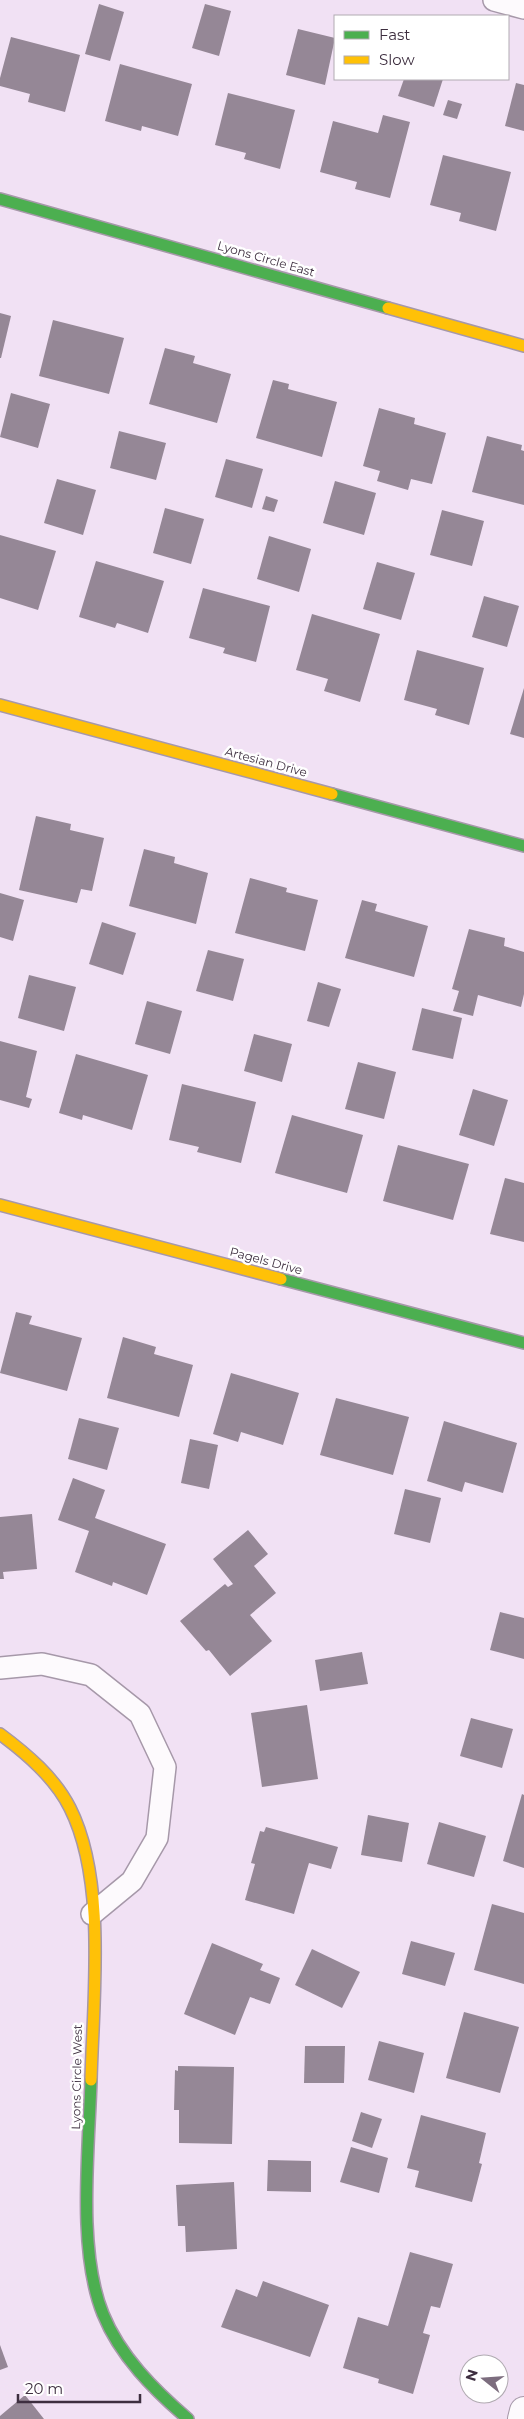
<svg xmlns="http://www.w3.org/2000/svg" width="524" height="2419" font-family="Montserrat,sans-serif">
  <rect width="100%" height="100%" fill="#f1e1f4"/>
  <g fill="#958796">
    <polygon points="99,4 124,12 110,61 85,54"/>
    <polygon points="205,4 231,11 219,56 192,48"/>
    <polygon points="298,29 335,38 325,85 286,75"/>
    <polygon points="11,37 80,55 65,112 28,102 30,94 0,86 0,78"/>
    <polygon points="120,64 192,84 178,136 142,126 141,131 105,121"/>
    <polygon points="404,79 443,79 434,107 398,96"/>
    <polygon points="516,83 524,85 524,131 505,126"/>
    <polygon points="228,93 295,110 280,169 244,159 246,153 215,145"/>
    <polygon points="448,100 462,104 457,119 443,115"/>
    <polygon points="383,115 410,122 390,198 355,189 357,182 320,172 333,121 378,133"/>
    <polygon points="443,155 511,172 496,231 459,221 461,213 430,205"/>
    <polygon points="0,313 11,316 1,358 0,358"/>
    <polygon points="53,320 124,338 109,394 39,376"/>
    <polygon points="165,348 195,356 193,363 231,374 217,423 149,404"/>
    <polygon points="273,380 289,384 288,389 337,402 322,457 256,438"/>
    <polygon points="11,393 50,404 38,448 0,437"/>
    <polygon points="379,408 415,418 414,424 446,433 432,484 411,479 408,490 377,481 380,471 363,466"/>
    <polygon points="119,431 166,443 156,480 110,468"/>
    <polygon points="487,436 522,445 521,450 524,451 524,505 472,492"/>
    <polygon points="226,459 263,469 252,508 215,497"/>
    <polygon points="57,479 96,490 83,535 44,523"/>
    <polygon points="335,481 376,493 364,535 323,523"/>
    <polygon points="266,496 278,500 274,512 262,509"/>
    <polygon points="165,508 204,519 191,564 153,553"/>
    <polygon points="442,510 484,521 472,566 430,555"/>
    <polygon points="0,535 56,551 38,610 0,598"/>
    <polygon points="269,536 311,549 299,592 257,579"/>
    <polygon points="96,561 164,581 148,633 117,623 115,628 79,617"/>
    <polygon points="377,562 415,573 401,620 363,609"/>
    <polygon points="203,588 270,606 256,662 223,653 225,648 189,638"/>
    <polygon points="484,596 519,606 507,647 472,637"/>
    <polygon points="312,614 380,634 360,702 324,691 328,679 296,670"/>
    <polygon points="417,650 484,668 469,725 435,715 437,709 404,700"/>
    <polygon points="524,688 524,738 510,734"/>
    <polygon points="36,816 71,824 70,830 104,838 92,891 81,889 77,903 19,890"/>
    <polygon points="144,849 175,857 174,863 208,873 196,924 129,906"/>
    <polygon points="250,878 287,888 286,892 318,900 305,951 235,933"/>
    <polygon points="0,893 24,900 13,941 0,937"/>
    <polygon points="362,900 377,904 375,911 428,926 414,977 345,958"/>
    <polygon points="102,922 136,933 123,975 89,964"/>
    <polygon points="469,929 505,938 504,946 524,952 524,994 521,1007 478,995 473,1016 453,1011 459,991 452,989"/>
    <polygon points="208,950 244,959 233,1001 196,991"/>
    <polygon points="29,975 76,987 64,1031 18,1018"/>
    <polygon points="318,982 341,989 329,1027 307,1021"/>
    <polygon points="147,1001 182,1011 170,1054 135,1044"/>
    <polygon points="422,1008 462,1018 453,1059 412,1050"/>
    <polygon points="254,1034 292,1044 282,1082 244,1071"/>
    <polygon points="0,1041 37,1051 26,1097 32,1099 29,1108 0,1100"/>
    <polygon points="76,1054 148,1075 132,1130 83,1115 82,1120 59,1113"/>
    <polygon points="358,1062 396,1072 384,1119 345,1109"/>
    <polygon points="182,1084 256,1102 241,1163 197,1152 199,1147 169,1140"/>
    <polygon points="473,1089 508,1100 494,1146 459,1135"/>
    <polygon points="292,1115 363,1135 347,1193 275,1173"/>
    <polygon points="398,1145 469,1164 453,1220 383,1201"/>
    <polygon points="505,1178 524,1183 524,1242 490,1234"/>
    <polygon points="16,1312 32,1316 29,1324 82,1338 67,1391 0,1373"/>
    <polygon points="123,1337 156,1347 154,1354 193,1365 179,1417 107,1398"/>
    <polygon points="231,1373 299,1393 283,1445 241,1432 238,1442 213,1434"/>
    <polygon points="336,1398 409,1417 393,1475 320,1455"/>
    <polygon points="79,1418 119,1428 107,1470 68,1459"/>
    <polygon points="444,1421 517,1443 503,1493 465,1482 462,1492 427,1481"/>
    <polygon points="190,1439 218,1445 209,1489 181,1483"/>
    <polygon points="73,1478 105,1490 95,1518 166,1544 147,1595 113,1582 112,1586 75,1572 89,1531 58,1520"/>
    <polygon points="405,1489 441,1498 430,1543 394,1534"/>
    <polygon points="32,1514 37,1569 3,1572 4,1579 0,1579 0,1517"/>
    <polygon points="248,1530 268,1554 254,1566 276,1593 250,1615 272,1641 230,1676 209,1650 206,1651 180,1621 225,1584 228,1587 233,1584 213,1559"/>
    <polygon points="500,1612 524,1618 524,1659 490,1650"/>
    <polygon points="362,1652 368,1684 320,1691 315,1660"/>
    <polygon points="307,1705 318,1779 262,1787 251,1713"/>
    <polygon points="471,1718 513,1729 502,1768 460,1756"/>
    <polygon points="522,1794 524,1795 524,1868 503,1861"/>
    <polygon points="368,1815 409,1823 402,1862 361,1855"/>
    <polygon points="439,1822 486,1836 474,1877 427,1864"/>
    <polygon points="266,1827 338,1847 331,1869 309,1863 294,1914 245,1900 255,1864 251,1863 260,1831 264,1832"/>
    <polygon points="492,1904 524,1913 524,1984 474,1970"/>
    <polygon points="411,1941 455,1953 445,1986 402,1974"/>
    <polygon points="212,1943 263,1964 260,1970 280,1978 270,2004 250,1997 235,2035 184,2014"/>
    <polygon points="312,1949 360,1972 342,2008 295,1985"/>
    <polygon points="464,2012 519,2027 500,2093 446,2078"/>
    <polygon points="379,2041 424,2053 414,2093 368,2080"/>
    <polygon points="305,2046 345,2046 344,2083 304,2083"/>
    <polygon points="178,2066 234,2067 232,2144 179,2143 179,2110 174,2110 175,2070 178,2071"/>
    <polygon points="361,2112 382,2119 372,2148 352,2141"/>
    <polygon points="421,2115 486,2133 479,2163 482,2164 472,2202 415,2187 419,2171 407,2168"/>
    <polygon points="351,2147 388,2158 379,2193 340,2182"/>
    <polygon points="268,2160 311,2161 311,2192 267,2191"/>
    <polygon points="234,2182 237,2249 186,2252 185,2226 178,2226 176,2185"/>
    <polygon points="410,2252 453,2264 440,2308 431,2306 423,2333 430,2335 413,2394 378,2383 379,2379 343,2368 358,2317 388,2326"/>
    <polygon points="263,2281 329,2305 310,2357 221,2327 236,2289 257,2297"/>
    <polygon points="0,2345 8,2367 0,2370"/>
    <polygon points="25,2395 44,2419 0,2419 0,2416"/>
  </g>
  <g fill="none" stroke-linecap="round" stroke-linejoin="round">
    <g stroke="#a698a9" stroke-width="24">
      <g id="lane">
        <polyline points="494,0 524,8"/>
        <polyline points="0,1668 42,1664 91,1675 140,1714 165,1767 157,1838 132,1881 92,1914"/>
      </g>
    </g>
    <g stroke="#a698a9" stroke-width="30">
      <polyline id="street" points="522,2419 524,2411"/>
    </g>
    <g stroke="#a698a9" stroke-width="14">
      <g id="fast">
        <polyline points="0,199 388,308"/>
        <polyline points="332,794 524,846"/>
        <polyline points="281,1279 524,1343"/>
        <path d="M91,2080C89,2149 77,2250 103,2314C120,2356 154,2390 188,2419"/>
      </g>
    </g>
    <g stroke="#a698a9" stroke-width="14">
      <g id="slow">
        <polyline points="388,308 524,346"/>
        <polyline points="0,705 332,794"/>
        <polyline points="0,1205 281,1279"/>
        <path d="M0,1734C27,1754 55,1778 70,1808C107,1881 93,1999 91,2080"/>
      </g>
    </g>
    <use href="#lane" stroke="#fdfafd" stroke-width="21"/>
    <use href="#street" stroke="#fdfafd" stroke-width="28"/>
    <use href="#fast" stroke="#4caf50" stroke-width="11"/>
    <use href="#slow" stroke="#ffc107" stroke-width="11"/>
  </g>
  <g text-anchor="middle" stroke-width="5" stroke-linejoin="round" paint-order="stroke">
    <g font-size="12" fill="#3d2e3f" stroke="#fff">
      <text transform="translate(266 259) rotate(16)" y="4">Lyons Circle East</text>
      <text transform="translate(266 762) rotate(15)" y="4">Artesian Drive</text>
      <text transform="translate(266 1261) rotate(15)" y="4">Pagels Drive</text>
      <text transform="translate(77 2077) rotate(-89)" y="4">Lyons Circle West</text>
    </g>
  </g>
  <rect x="334" y="15" width="175" height="65" fill="#ffffff" stroke="#b1abb2"/>
  <rect x="344" y="31" width="25" height="8" fill="#4caf50" stroke="#b1abb2"/>
  <text x="379" y="40" font-size="15" fill="#3d2e3f">Fast</text>
  <rect x="344" y="56" width="25" height="8" fill="#ffc107" stroke="#b1abb2"/>
  <text x="379" y="65" font-size="15" fill="#3d2e3f">Slow</text>
  <g transform="translate(484 2379) rotate(287)"><circle r="24" fill="#ffffff" stroke="#b1abb2"/>
  <path d="M0-4L9 19L0 12L-9 19Z" fill="#7c6d7e"/>
  <text y="-8" font-size="14" font-weight="bold" text-anchor="middle" fill="#3d2e3f">N</text>
  </g>
  <path d="M18 2394v8h122v-8" fill="none" stroke="#3d2e3f" stroke-width="2.5"/>
  <text x="25" y="2394" font-size="15" fill="#3d2e3f" stroke="#ffffff" stroke-width="4" paint-order="stroke">20 m</text>
</svg>
